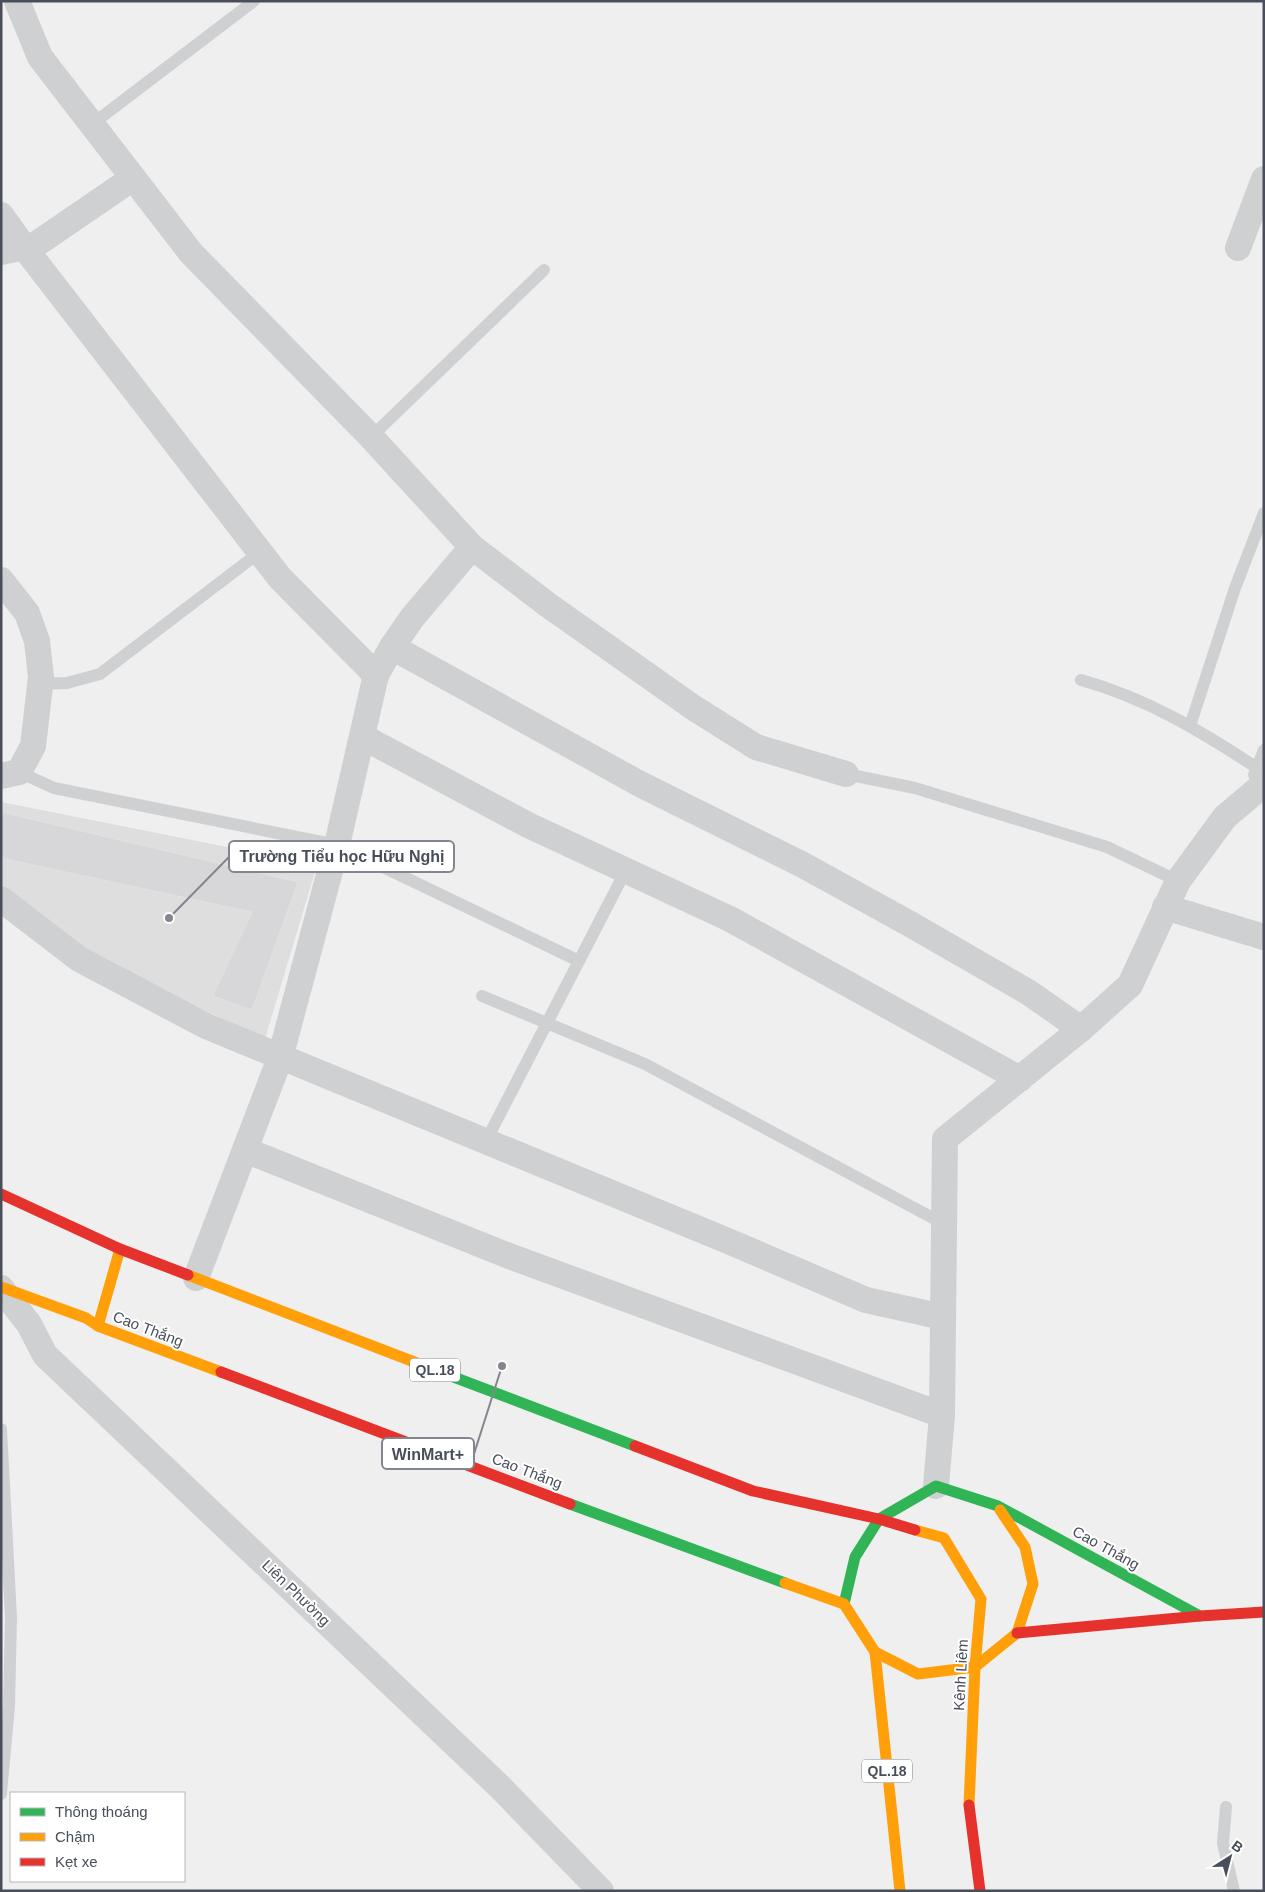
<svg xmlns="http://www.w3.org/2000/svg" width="1265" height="1892" font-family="Arial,sans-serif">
  <rect width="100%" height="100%" fill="#f0efef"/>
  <polygon fill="#dededf" points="1,802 317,865 265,1039 96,959 1,890"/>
  <polygon fill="#d7d7d9" stroke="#e1e1e2" points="1,812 298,882 252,1010 213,996 252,912 1,858"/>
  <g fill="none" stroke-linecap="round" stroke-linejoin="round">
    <g stroke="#ced0d2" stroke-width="12">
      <polyline points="91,125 254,1"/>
      <polyline points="371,437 544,270"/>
      <path d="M1081,680C1146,698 1201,731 1257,768"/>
      <polyline points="40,684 67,683 100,674 260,552"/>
      <polyline points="1190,726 1235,588 1264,513"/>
      <polyline points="19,772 54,788 337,845 579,961"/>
      <polyline points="846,774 915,788 1107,847 1178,881"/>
      <polyline points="1254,775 1264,750"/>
      <polyline points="482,996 645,1064 944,1224"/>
      <polyline points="486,1141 626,870"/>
      <polyline points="1,1429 11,1617 9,1706 1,1794"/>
      <polyline points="1226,1807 1223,1843 1234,1891"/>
    </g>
    <g stroke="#ced0d2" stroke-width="26">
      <polyline points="17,1 40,57 191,253 371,437 472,547 548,605 694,708 756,747 846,774"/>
      <polyline points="1,215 24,247 280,578 376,675"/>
      <polyline points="1238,248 1264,179"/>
      <polyline points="1,252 35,245 133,178"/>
      <polyline points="1,580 27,613 37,641 41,677 33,746 19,772 1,776"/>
      <polyline points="392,647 640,784 803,865 910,924 1028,992 1081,1029"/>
      <polyline points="363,737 528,825 730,919 1020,1079"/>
      <polyline points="1,899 79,959 206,1026 728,1241 866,1300 943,1317"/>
      <polyline points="1165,907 1264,937"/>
      <polyline points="245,1150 509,1256 942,1415"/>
      <polyline points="196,1278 280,1058 337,845 376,675 392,647 412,618 472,547"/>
      <polyline points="1,1288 29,1324 45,1355 499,1786 601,1891"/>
      <polyline points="936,1486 942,1415 945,1139 1081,1029 1130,985 1178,881 1225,817 1264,784"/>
    </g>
    <g stroke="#30b455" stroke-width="11">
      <polyline points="443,1373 635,1446"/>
      <polyline points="570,1504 785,1583"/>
      <polyline points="844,1604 855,1557 879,1519 936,1486 998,1506 1200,1616"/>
    </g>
    <g stroke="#ff9f0a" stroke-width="11">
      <polyline points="188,1275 443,1373"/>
      <polyline points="1,1287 86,1318 98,1326 221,1372"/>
      <polyline points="98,1326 120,1249"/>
      <polyline points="915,1530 944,1538 981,1599 975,1667 969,1805"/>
      <polyline points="785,1583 844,1604 875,1652 900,1891"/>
      <polyline points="875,1652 918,1674 975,1667 1017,1633 1033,1584 1025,1547 1000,1510"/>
    </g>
    <g stroke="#e5322d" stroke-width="11">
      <polyline points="1,1194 120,1249 188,1275"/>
      <polyline points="221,1372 570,1504"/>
      <polyline points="635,1446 753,1491 879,1519 915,1530"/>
      <polyline points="1017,1633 1200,1616 1264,1612"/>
      <polyline points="969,1805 980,1891"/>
    </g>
  </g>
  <g text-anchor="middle" stroke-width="4" stroke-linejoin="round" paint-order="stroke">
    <g fill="#fff" stroke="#7f838c" stroke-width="1">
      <rect x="410" y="1358.5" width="50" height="23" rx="4"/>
      <rect x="862" y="1759.5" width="50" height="23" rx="4"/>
    </g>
    <g font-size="14" font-weight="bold" fill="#484e5a">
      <text x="435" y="1375">QL.18</text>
      <text x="887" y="1776">QL.18</text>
    </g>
    <g font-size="15" fill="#484e5a" stroke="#fff">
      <text transform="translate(148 1329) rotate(21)" y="5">Cao Thắng</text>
      <text transform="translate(527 1471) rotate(21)" y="5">Cao Thắng</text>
      <text transform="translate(1106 1548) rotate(29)" y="5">Cao Thắng</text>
      <text transform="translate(296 1593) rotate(44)" y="5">Liên Phường</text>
      <text transform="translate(961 1675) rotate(-87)" y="5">Kênh Liêm</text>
    </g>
  </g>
  <path fill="none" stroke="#83868e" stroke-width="2" d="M169 918L229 857M502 1366L474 1454"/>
  <g fill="#83868e" stroke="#fff" stroke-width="2">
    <circle cx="169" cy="918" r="5"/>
    <circle cx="502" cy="1366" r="5"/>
  </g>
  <g fill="#fff" stroke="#83868e" stroke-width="2">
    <rect x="229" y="841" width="225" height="31" rx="5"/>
    <rect x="382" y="1438" width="92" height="31" rx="5"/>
  </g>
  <g font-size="16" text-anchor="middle" font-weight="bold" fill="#484e5a">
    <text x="342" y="862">Trường Tiểu học Hữu Nghị</text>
    <text x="428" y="1460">WinMart+</text>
  </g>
  <rect width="1265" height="1892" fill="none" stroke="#484e5a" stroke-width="5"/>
  <rect x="10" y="1792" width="175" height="90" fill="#ffffff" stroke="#b6b8bd"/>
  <rect x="20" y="1808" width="25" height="8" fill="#30b455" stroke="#b6b8bd"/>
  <text x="55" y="1817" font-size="15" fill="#484e5a">Thông thoáng</text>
  <rect x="20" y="1833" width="25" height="8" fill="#ff9f0a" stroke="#b6b8bd"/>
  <text x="55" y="1842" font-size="15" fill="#484e5a">Chậm</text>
  <rect x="20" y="1858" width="25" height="8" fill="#e5322d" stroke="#b6b8bd"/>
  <text x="55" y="1867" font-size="15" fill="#484e5a">Kẹt xe</text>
  <g transform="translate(1230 1857) rotate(36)" stroke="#ffffff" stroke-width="4" paint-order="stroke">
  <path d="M0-4L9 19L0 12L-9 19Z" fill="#484e5a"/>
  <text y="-8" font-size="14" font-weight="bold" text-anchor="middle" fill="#484e5a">B</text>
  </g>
</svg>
